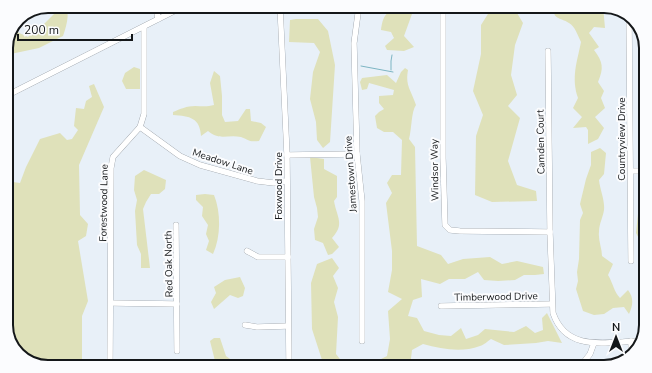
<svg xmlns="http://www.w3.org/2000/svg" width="652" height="373" font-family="'Nunito Sans',sans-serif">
  <rect width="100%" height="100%" fill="#e8f0f8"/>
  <g fill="#dfe1ba">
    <path d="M62,6H66C70,14 66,28 63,36L39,48L6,55V45L13,30L28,37L35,29L43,25Z"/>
    <path d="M398,6H412V14L404,36L414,47L404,51L387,50L385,46L394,38L391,32L381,30C383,16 385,13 398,7Z"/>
    <polygon points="493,6 514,8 523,23 515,45 511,75 517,95 508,106 520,118 508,161 517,185 536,191 537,201 492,202 475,195 476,136 483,115 473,91 481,54 481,25"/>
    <path d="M554,6H603L605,28L594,27L589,33L599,47L594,50C603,62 604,68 598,82L604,91L601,98L605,108L595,117L604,128L598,139L588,144V130L586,127L573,128L582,117L573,108L578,98C571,78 577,62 581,42C578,36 575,26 569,23C560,17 552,20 554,6Z"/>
    <polygon points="296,19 318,19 328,31 335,65 330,142 323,148 317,140 316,122 310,99 313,72 320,52 314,43 289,42 290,20"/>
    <polygon points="134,67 140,69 140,89 126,89 122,81 125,73"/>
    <path d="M405,68L408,70C405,86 411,90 416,105C411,112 412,128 409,139L415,147L417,246L441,255L448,264L463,259L490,257L502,264L517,261L543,267L544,274L535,275H524L515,280L498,281L484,280L478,272L465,279H449L440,284L421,279L422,297L413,300L408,316L417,318L424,331L439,335L451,336L461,328L466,339L478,335L485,329L514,332L526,326L535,333L543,330L542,318L547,313L562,343L548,341L536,343L504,345L491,339C488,341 484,345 480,346C461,353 442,349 423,344L412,350L410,367H372L373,363L387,356L390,339L388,311L402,299L388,292L392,270V251L386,203L392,193L387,183L392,175H401L402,140L393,132H384L377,128L375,116L379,112L384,109L379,103V96L393,95L394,90L369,83L367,89L362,90L360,82L362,78L387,75L396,83L401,72Z"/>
    <path d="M214,71L220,76L222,96V115L225,122L238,121L246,109H250L251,121L261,123L266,127L259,141C247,142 250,140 241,137C228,134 219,141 208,131L201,136C200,118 190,116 173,115V112C180,109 187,106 195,106C202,106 207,107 214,105L210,83Z"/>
    <polygon points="94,84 104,107 79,165 80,215 88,224 86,236 78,241 88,301 82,316 82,367 48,367 27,362 6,328 6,181 20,183 26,167 40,139 60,133 67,140 72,139 78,130 74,126 76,108 84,109 86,101 92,97 89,86"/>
    <path d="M600,148L606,153L604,174L599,180C600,190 605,200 604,210C603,217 599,224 599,232C598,240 602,248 602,256L613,264L608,275C613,283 614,292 620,298L628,290C634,298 633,305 629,314L624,307L613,308L604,314L594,315L583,311L576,289L578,281L577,272L579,259L580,220L583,213L580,204L586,179L591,165V152Z"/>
    <path d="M310,157L324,159V169L337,176V197L334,201C337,218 345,224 332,238L339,247L332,254L328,255L323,243L315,240L314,229L318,217L317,208L314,197Z"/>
    <polygon points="144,170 166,180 165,189 159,194 151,194 146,202 143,209 150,268 141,268 141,254 137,245 135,211 137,200 134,190 135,176"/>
    <path d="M205,194L214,195C221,212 221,237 213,254L206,250L209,241L206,234L208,225L202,216L203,207L196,200V195Z"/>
    <polygon points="642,206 646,206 646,243 642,244 636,233 638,214"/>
    <polygon points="332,258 339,268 333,276 338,288 334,302 338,317 336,354 346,367 322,367 322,360 312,329 311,283 317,264"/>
    <polygon points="240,277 245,288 243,296 238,298 230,295 214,309 211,302 216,293 214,287 225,280"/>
    <polygon points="214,338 220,338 226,356 241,367 252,364 282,363 282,367 194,367 196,365 205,365 215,361 210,341"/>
  </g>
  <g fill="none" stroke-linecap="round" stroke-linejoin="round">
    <g stroke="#7db5c3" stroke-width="1">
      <polyline points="361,66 393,72"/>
      <polyline points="391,70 391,61 392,55"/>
    </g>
    <g stroke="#899098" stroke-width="6">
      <g id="minor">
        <polyline points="156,6 158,19"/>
        <polyline points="280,6 287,155 289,367"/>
        <polyline points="359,6 354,43 357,154 362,201 362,341"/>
        <polyline points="443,6 443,158 445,225 450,230 460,231 550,232"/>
        <polyline points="629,16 631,261"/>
        <path d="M548,51L550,232L553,313C567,354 609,341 642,341"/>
        <polyline points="6,96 184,6"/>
        <polyline points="140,127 180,156 200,165 257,181 274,183 287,181"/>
        <polyline points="287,155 357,154"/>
        <polyline points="631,171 646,171"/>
        <polyline points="176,225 177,351"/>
        <polyline points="247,251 258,257 288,257"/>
        <polyline points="111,303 177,304"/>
        <polyline points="441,306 552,304"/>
        <polyline points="245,325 257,327 288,326"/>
        <polyline points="631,341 631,355"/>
        <polyline points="110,367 111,168 113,157 140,127 144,114 144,27"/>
        <polyline points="580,367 590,354 594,343"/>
      </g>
    </g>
    <use href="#minor" stroke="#fff" stroke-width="5.5"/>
  </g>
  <g text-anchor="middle" stroke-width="4" stroke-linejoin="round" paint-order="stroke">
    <g font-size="10" fill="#141719" stroke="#fbfcfe">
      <text transform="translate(621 139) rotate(-90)" y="4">Countryview Drive</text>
      <text transform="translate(540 142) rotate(-91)" y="4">Camden Court</text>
      <text transform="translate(223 161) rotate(18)" y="4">Meadow Lane</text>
      <text transform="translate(434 170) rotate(-91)" y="4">Windsor Way</text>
      <text transform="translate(350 174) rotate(-94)" y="4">Jamestown Drive</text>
      <text transform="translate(278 186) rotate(-90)" y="4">Foxwood Drive</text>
      <text transform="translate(103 203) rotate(-89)" y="4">Forestwood Lane</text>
      <text transform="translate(168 264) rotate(-91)" y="4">Red Oak North</text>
      <text transform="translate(496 296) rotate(-1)" y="4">Timberwood Drive</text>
    </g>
  </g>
  <path d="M0 0H652V373H0ZM48 13H604A35 35 0 0 1 639 48V325A35 35 0 0 1 604 360H48A35 35 0 0 1 13 325V48A35 35 0 0 1 48 13Z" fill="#fbfcfe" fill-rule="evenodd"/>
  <path fill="none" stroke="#141719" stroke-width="2" d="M48 13H604A35 35 0 0 1 639 48V325A35 35 0 0 1 604 360H48A35 35 0 0 1 13 325V48A35 35 0 0 1 48 13Z"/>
  <g transform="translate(616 337)" stroke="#fbfcfe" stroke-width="3" paint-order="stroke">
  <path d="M0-3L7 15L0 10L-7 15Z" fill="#141719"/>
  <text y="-6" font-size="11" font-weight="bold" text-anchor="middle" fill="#141719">N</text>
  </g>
  <path d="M18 34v6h114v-6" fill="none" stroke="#141719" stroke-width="2"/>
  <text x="24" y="34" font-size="12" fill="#141719" stroke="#fbfcfe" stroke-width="3" paint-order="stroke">200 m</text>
</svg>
